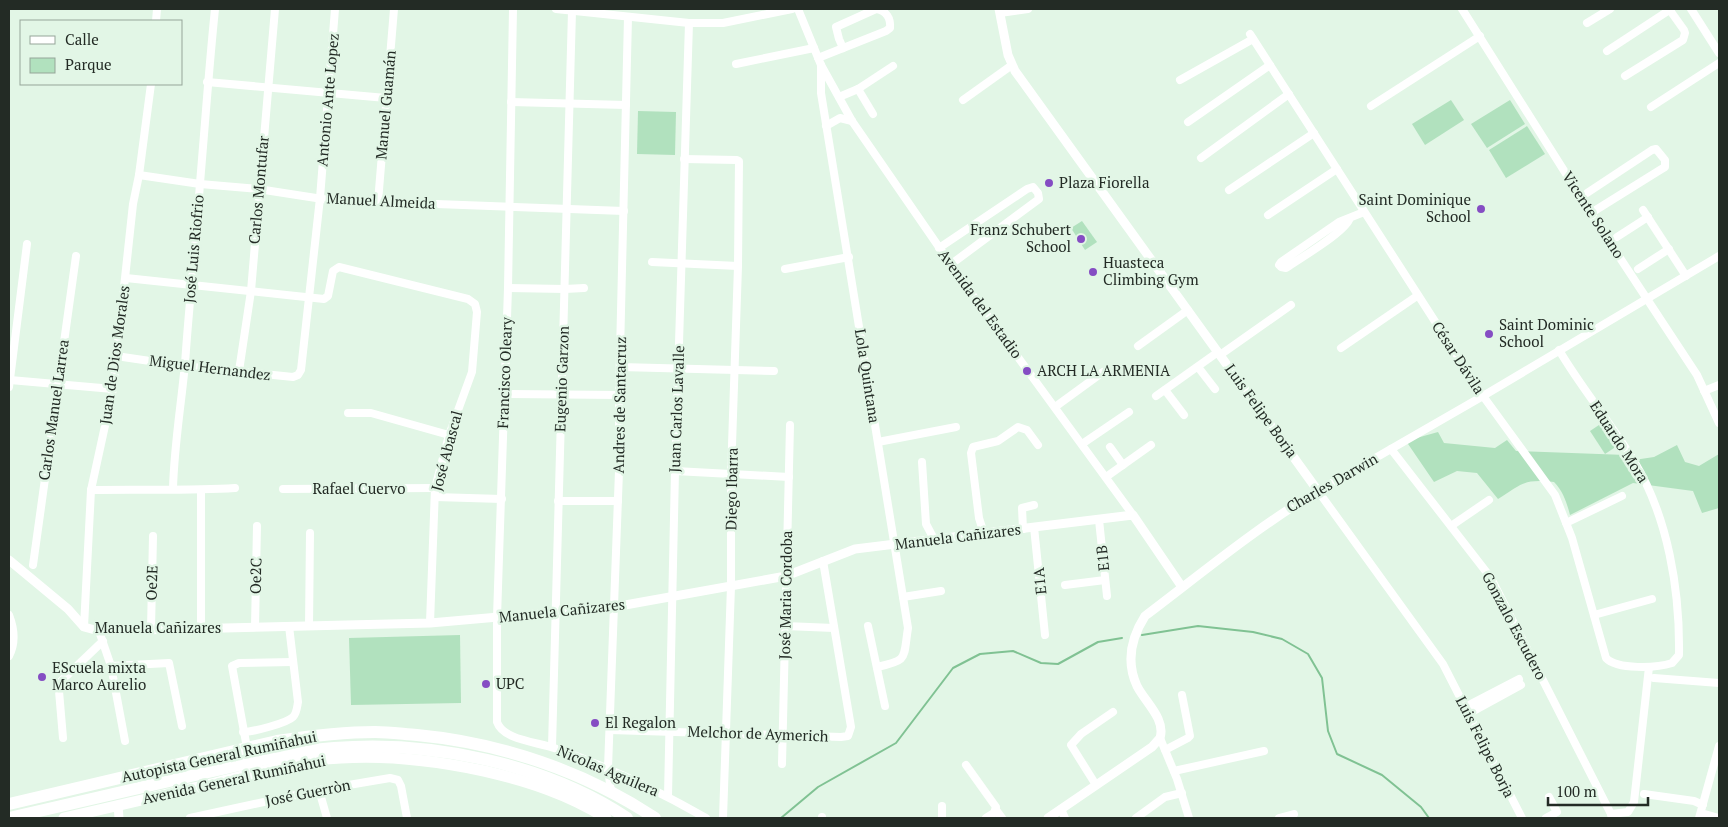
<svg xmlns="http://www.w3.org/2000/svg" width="1728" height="827" font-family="'PT Serif',serif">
  <rect width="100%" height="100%" fill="#e2f6e6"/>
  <g fill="#b1e1be">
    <polygon points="1451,100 1464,120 1425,145 1412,124"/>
    <polygon points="1510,100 1525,124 1487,148 1471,124"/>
    <polygon points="638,111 676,112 675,155 637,154"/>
    <polygon points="1527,126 1545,154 1506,178 1489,150"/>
    <polygon points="1082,221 1097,242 1085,250 1071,228"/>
    <polygon points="1602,423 1617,446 1605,454 1590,431"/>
    <path d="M1438,432L1444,443L1495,448L1507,440L1516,451L1626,455L1634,460L1654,457L1677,445L1685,462L1699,466L1719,454V508L1702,513L1693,491L1633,483L1570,515C1567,503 1563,491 1554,482C1524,479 1523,483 1498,499L1477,473L1457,471L1434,482L1406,441Z"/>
    <polygon points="460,635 461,703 351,705 349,638"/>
  </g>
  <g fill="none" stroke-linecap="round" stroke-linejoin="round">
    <g stroke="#80c293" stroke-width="2">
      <polyline points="1142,635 1198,626 1253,632 1282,639 1308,654 1322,678 1328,731 1337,754 1382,775 1421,807 1429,818"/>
      <polyline points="781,818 818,787 896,743 953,668 980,654 1013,651 1041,663 1058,664 1098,642 1122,638"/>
    </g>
    <g stroke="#fff" stroke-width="8">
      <path d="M513,9L508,288L497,617V722C503,740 537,742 554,748C607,766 657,790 706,818"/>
      <polyline points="556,9 689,23 723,23 792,9"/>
      <polyline points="798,9 821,65 852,121 961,279 1133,515"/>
      <polyline points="1462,9 1597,223 1697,375 1719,423"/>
      <polyline points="1691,9 1719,53"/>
      <polyline points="1000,13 1028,9"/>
      <polyline points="156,21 157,9"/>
      <polyline points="1587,23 1610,9"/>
      <path d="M1250,34L1483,396L1555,495L1572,538L1606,658C1617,670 1657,668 1672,663L1679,655C1680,590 1668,517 1634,461C1611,423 1582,389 1559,350"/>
      <polyline points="843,48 839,39 836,27 876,9"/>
      <polyline points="1607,51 1671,9"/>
      <path d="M818,58L886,31L890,28C891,18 886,11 877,9"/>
      <polyline points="736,64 814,48"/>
      <path d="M821,65V93L908,628C903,659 909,660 877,667"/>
      <polyline points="1625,76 1683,40 1685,33 1684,30 1669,9"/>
      <polyline points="1180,80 1253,39"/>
      <polyline points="207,82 386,98"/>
      <polyline points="858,89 873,114"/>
      <polyline points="839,97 858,89 893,66"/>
      <polyline points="963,100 1012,65"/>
      <polyline points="511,102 626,105"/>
      <polyline points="1371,106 1480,36"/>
      <polyline points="1651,107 1719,63"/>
      <polyline points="1188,122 1270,65"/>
      <polyline points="826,126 840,118 852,121"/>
      <polyline points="1201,158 1289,94"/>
      <polyline points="684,159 737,160 739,161 738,266 731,475 731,586 723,818"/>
      <polyline points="139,175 200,184 258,189 329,200 624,211"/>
      <polyline points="1229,190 1314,133"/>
      <polyline points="1587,193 1652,150 1656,149 1665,160 1665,167 1660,170 1591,213"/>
      <polyline points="378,202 394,9"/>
      <polyline points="1643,210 1686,276"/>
      <polyline points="1268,215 1337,169"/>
      <path d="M1350,218C1346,232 1300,258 1286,268L1281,267L1279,265L1281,262L1339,222L1364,212"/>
      <polyline points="1617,237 1648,217"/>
      <polyline points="939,248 1027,189 1033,187 1038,193 1039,199 950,265"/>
      <polyline points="652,262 738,266"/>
      <polyline points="785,269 849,257"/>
      <polyline points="1638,269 1669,249"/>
      <polyline points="126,278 324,299 328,296 333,271 339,267 468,299 475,304 477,312 472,372 449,435 435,488 430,623"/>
      <polyline points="508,288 565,289 584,288"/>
      <polyline points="1138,346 1188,310"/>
      <polyline points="1341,348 1417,296"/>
      <polyline points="1220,355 1291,305"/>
      <polyline points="116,356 184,366 293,377 298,375 301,370 320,198 335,9"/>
      <polyline points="620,367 774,371"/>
      <polyline points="1198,367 1215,389"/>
      <polyline points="239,371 251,291 275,9"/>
      <polyline points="10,380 113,389"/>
      <polyline points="9,387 27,244"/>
      <polyline points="1165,390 1184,415"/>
      <polyline points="1704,391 1719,385"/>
      <polyline points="504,394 619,395"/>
      <polyline points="1156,396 1218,352"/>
      <polyline points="1055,407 1103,372"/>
      <polyline points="348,413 371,413 449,435"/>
      <polyline points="878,442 956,427"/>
      <polyline points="1082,444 1129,412"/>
      <polyline points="1110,447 1123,465"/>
      <polyline points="1391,449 1491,578 1611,814 1612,818"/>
      <polyline points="922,462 926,524 934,539"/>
      <polyline points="675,471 789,477"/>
      <polyline points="1106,477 1151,445"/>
      <path d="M173,489C174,447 181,406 185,364C189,304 196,243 200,183C205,125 209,67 215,9"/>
      <polyline points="283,489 435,488"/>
      <path d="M91,490C139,489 188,491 235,488"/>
      <polyline points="435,497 502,499"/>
      <polyline points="558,501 618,501"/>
      <polyline points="1099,520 1107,596"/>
      <polyline points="1566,523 1622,496"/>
      <polyline points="1451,526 1489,500"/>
      <polyline points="1034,527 1045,635"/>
      <polyline points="1023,529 1022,508 1034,505"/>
      <polyline points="984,534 979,518 971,453 973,447 998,441 1018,427 1027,430 1038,445"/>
      <polyline points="33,565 76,256"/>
      <polyline points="1065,585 1105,580"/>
      <polyline points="903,597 941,591"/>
      <path d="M9,615C14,628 16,643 9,656"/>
      <polyline points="1594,615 1652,599"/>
      <polyline points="309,626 310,533"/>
      <polyline points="785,626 834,628"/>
      <polyline points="868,626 885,706"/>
      <polyline points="84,627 91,490 113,389 133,204 139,175 151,84"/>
      <polyline points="255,627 257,526"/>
      <polyline points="201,628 201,490"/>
      <polyline points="151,629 153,536"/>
      <polyline points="99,631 111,666 125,741"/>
      <polyline points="111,666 169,663 182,726"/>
      <polyline points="1654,678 1719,683"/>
      <polyline points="1465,707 1519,679"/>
      <polyline points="1468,714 1521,685"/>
      <polyline points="610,730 841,737 848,736 851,727 823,561"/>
      <path d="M243,732C253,732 287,723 293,717C297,713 297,707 298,702L289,626"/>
      <polyline points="63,738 59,691 60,682 103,641"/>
      <polyline points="1160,738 1177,779 1189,818"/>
      <polyline points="552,747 572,11"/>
      <polyline points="247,748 232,666 239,663 292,662"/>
      <polyline points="1165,750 1188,738 1190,736 1182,695"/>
      <polyline points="782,764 790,425"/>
      <polyline points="966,765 996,807 994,813 986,818"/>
      <polyline points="1174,771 1264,751"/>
      <polyline points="1096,785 1071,745 1081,734 1113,712"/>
      <polyline points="319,790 327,818"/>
      <polyline points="611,792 608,768 619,471 619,395 628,17"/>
      <polyline points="1644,794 1694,801 1703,805"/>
      <polyline points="668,796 675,471 689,23"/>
      <polyline points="1061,809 1065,818"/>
      <polyline points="996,810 1002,818"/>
      <polyline points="1701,813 1719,818"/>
      <polyline points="1611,814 1628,812 1634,802 1649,667"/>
      <polyline points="190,818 319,790 390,778 398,780 401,786 407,818"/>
      <polyline points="822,818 822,817"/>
      <polyline points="942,818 942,806"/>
      <polyline points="1136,818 1165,797 1182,793"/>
      <polyline points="1279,818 1294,814"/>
      <polyline points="1522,818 1443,664 1318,491 1483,396 1719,256"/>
      <polyline points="1546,818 1557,812 1549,797"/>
      <polyline points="1699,818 1719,746"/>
    </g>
    <g stroke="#fff" stroke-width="9">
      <path d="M999,9L1008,55L1015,71L1318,491C1257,527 1202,573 1145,616C1131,638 1126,662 1137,686C1145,702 1166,719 1160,738L1152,747L1048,818"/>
      <polyline points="9,560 68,609 84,627 99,631 430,623 614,607 786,576 855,549 1133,515 1182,587"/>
      <polyline points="118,805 119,818"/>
    </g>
    <path stroke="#fff" stroke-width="11" d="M64,818C114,806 165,795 215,783C256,773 298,760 341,758C389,755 437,761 484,771C527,781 568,794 606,818"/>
    <g stroke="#fff" stroke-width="12">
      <path d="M9,804L277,741C310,736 342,732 375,732C389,732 403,734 417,735C501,743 584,771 655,818"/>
      <path d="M9,818C74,803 139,788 204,773C247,764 290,751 334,748C431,740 546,764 627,818"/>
    </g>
  </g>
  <g fill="#854dc3" stroke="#e2f6e6" stroke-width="2">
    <circle cx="1049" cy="183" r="5"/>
    <circle cx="1481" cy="209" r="5"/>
    <circle cx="1081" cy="239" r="5"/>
    <circle cx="1093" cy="272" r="5"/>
    <circle cx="1489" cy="334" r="5"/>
    <circle cx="1027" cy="371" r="5"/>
    <circle cx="42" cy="677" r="5"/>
    <circle cx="486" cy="684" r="5"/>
    <circle cx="595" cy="723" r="5"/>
  </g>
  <g text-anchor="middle" stroke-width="5" stroke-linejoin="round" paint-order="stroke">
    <g font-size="15" fill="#232b25" stroke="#e2f6e6">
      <text transform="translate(328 100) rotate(-85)" y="5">Antonio Ante Lopez</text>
      <text transform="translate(386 105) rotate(-85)" y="5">Manuel Guamán</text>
      <text transform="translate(259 190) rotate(-85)" y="5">Carlos Montufar</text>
      <text transform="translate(381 201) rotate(3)" y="5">Manuel Almeida</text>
      <text transform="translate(1593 215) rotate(57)" y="5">Vicente Solano</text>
      <text transform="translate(194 249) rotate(-85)" y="5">José Luis Riofrio</text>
      <text transform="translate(980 304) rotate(54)" y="5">Avenida del Estadio</text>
      <text transform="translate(115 355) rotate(-82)" y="5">Juan de Dios Morales</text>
      <text transform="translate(1458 358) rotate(57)" y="5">César Dávila</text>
      <text transform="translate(210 368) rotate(7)" y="5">Miguel Hernandez</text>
      <text transform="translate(505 373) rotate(-88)" y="5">Francisco Oleary</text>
      <text transform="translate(867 376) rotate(81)" y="5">Lola Quintana</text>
      <text transform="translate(562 379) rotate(-88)" y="5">Eugenio Garzon</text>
      <text transform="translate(620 405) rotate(-89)" y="5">Andres de Santacruz</text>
      <text transform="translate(677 409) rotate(-88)" y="5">Juan Carlos Lavalle</text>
      <text transform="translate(54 410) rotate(-82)" y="5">Carlos Manuel Larrea</text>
      <text transform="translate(1261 411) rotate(54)" y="5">Luis Felipe Borja</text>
      <text transform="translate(1619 442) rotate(57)" y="5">Eduardo Mora</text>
      <text transform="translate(447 451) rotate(-75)" y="5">José Abascal</text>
      <text transform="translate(1332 483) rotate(-30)" y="5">Charles Darwin</text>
      <text x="359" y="494">Rafael Cuervo</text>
      <text transform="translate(732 489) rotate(-89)" y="5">Diego Ibarra</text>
      <text transform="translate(958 537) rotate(-7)" y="5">Manuela Cañizares</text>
      <text transform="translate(1103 558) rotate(-96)" y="5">E1B</text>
      <text transform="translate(256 576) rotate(-89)" y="5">Oe2C</text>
      <text transform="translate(1040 581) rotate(-96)" y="5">E1A</text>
      <text transform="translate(152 583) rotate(-88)" y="5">Oe2E</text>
      <text transform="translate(786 595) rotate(-89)" y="5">José Maria Cordoba</text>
      <text transform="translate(562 611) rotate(-6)" y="5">Manuela Cañizares</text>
      <text transform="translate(1514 626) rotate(62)" y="5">Gonzalo Escudero</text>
      <text x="158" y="633">Manuela Cañizares</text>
      <text transform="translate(758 734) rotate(2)" y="5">Melchor de Aymerich</text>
      <text transform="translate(1485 747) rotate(63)" y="5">Luis Felipe Borja</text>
      <text transform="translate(219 757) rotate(-12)" y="5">Autopista General Rumiñahui</text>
      <text transform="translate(608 771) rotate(23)" y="5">Nicolas Aguilera</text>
      <text transform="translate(234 780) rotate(-12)" y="5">Avenida General Rumiñahui</text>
      <text transform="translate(308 793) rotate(-11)" y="5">José Guerròn</text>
    </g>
    <g font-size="15" fill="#232b25" stroke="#e2f6e6" text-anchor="start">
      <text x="1059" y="188">Plaza Fiorella</text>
      <text x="1471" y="205" text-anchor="end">Saint Dominique<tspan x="1471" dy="17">School</tspan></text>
      <text x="1071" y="235" text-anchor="end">Franz Schubert<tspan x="1071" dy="17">School</tspan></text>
      <text x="1103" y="268">Huasteca<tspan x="1103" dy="17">Climbing Gym</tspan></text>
      <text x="1499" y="330">Saint Dominic<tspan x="1499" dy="17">School</tspan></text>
      <text x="1037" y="376">ARCH LA ARMENIA</text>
      <text x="52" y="673">EScuela mixta<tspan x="52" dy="17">Marco Aurelio</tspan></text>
      <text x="496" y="689">UPC</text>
      <text x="605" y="728">El Regalon</text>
    </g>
  </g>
  <rect width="1728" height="827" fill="none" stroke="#232b25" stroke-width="20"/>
  <rect x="20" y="20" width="162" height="65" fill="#e2f6e6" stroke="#96a599"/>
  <rect x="30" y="36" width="25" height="8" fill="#ffffff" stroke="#96a599"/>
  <text x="65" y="45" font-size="15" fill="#232b25">Calle</text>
  <rect x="30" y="58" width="25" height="15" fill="#b1e1be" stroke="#96a599"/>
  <text x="65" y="70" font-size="15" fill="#232b25">Parque</text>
  <path d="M1548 797v8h100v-8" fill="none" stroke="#232b25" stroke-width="2.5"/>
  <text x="1556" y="797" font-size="15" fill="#232b25" stroke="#e2f6e6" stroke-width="4" paint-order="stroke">100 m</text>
</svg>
